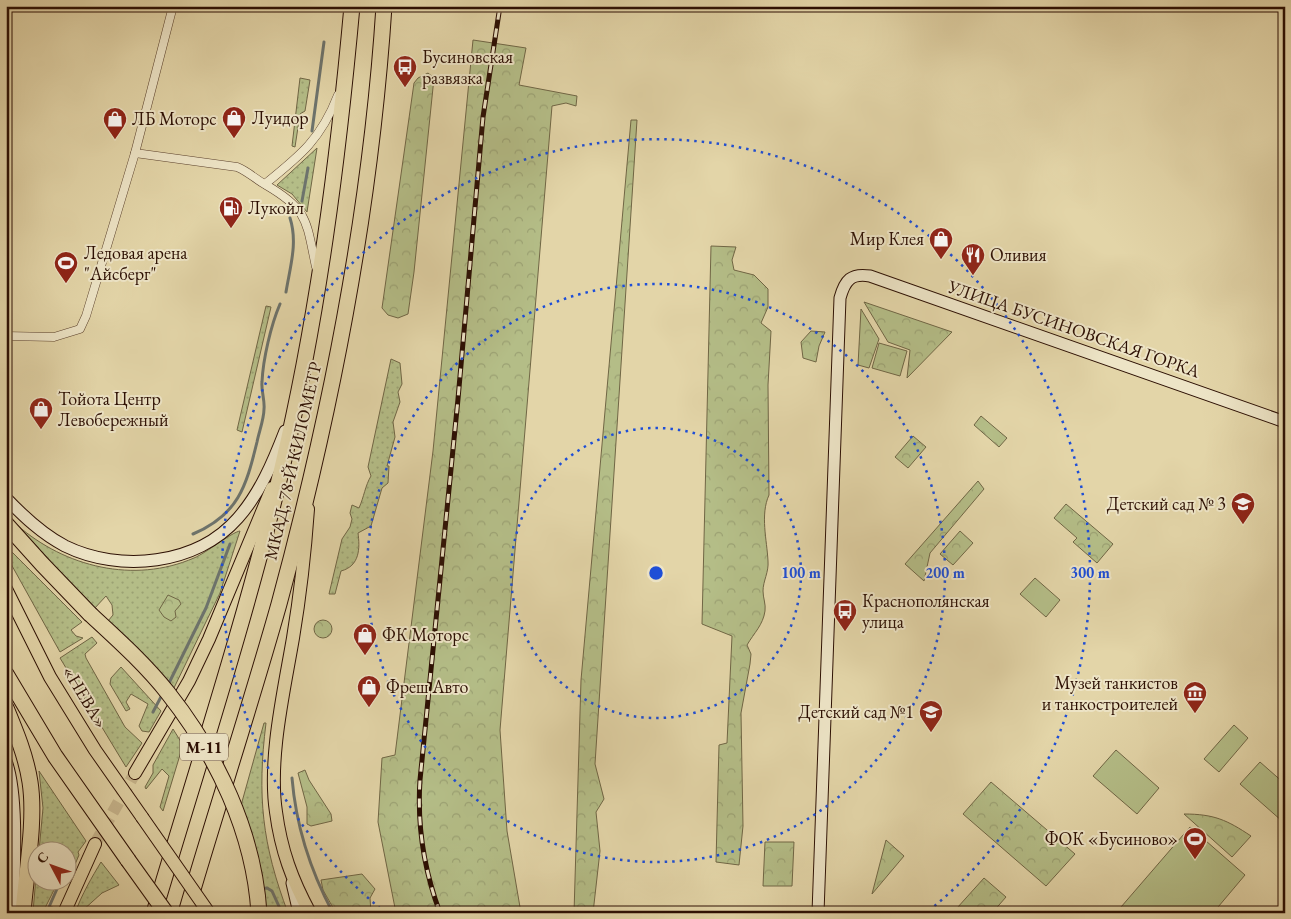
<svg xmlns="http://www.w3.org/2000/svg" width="1291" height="919" font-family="'EB Garamond',serif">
  <defs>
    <pattern id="grass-dots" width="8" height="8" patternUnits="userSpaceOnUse" patternTransform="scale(1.25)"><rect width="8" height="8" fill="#b4bd87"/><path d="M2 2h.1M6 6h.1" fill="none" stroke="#9ba173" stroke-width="1.8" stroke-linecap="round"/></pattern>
    <pattern id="forest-crowns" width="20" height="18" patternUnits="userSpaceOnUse" patternTransform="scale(1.25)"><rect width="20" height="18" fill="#b4bd87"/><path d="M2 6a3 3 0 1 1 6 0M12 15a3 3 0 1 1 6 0" fill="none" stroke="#9ba173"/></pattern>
  </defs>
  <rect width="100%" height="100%" fill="#e3d5a8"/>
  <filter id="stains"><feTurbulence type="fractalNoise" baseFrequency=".004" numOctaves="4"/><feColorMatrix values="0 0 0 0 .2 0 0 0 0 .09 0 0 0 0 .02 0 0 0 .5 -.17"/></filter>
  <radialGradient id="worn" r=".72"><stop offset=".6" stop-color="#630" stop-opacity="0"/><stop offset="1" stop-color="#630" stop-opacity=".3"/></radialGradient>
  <g fill="url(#grass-dots)" stroke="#706645">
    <polygon points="300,78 310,80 305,111 300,114 295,147 292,146"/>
    <polygon points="317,148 307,212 292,194 277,185"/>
    <polygon points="266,306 271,307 242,432 237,430"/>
    <path d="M391,359L400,363L402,384L398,392L400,402L393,422L395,437L387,466H389L388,483L382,488L371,526L358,533C360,548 360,566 341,571L335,594H329L342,539L350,527L352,519L350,513L352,505L359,508C364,497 365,486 371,476L368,467Z"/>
    <path d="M17,525C65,567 134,584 194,558C206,553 232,532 240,531L220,593L172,692L108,621L113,615L112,605L106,596L94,609Z"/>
    <polygon points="6,546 82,622 71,630 76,636 83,638 60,652 6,555"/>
    <polygon points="92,637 97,643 85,654 86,658 125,727 142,743 126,767 60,658"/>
    <polygon points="121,667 161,711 149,732 142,731 139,726 148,704 131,694 126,702 130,709 126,711 110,684 111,678"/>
    <path d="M264,723H266C257,796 262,844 288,913H267L260,873L240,809Z"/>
    <polygon points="173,729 183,745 163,811 160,807 169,776 162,769 146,789 145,787 153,773 153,765"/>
    <polygon points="39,771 86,841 78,852 79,855 68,881 68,852 39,851 43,808"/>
    <path d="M101,862L119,885L102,893L82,911V913H75C82,894 92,877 101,862Z"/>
    <polygon points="37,865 38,882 58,882 43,912 33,912"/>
  </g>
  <g fill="url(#forest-crowns)" stroke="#706645">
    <polygon points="473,40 526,48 519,85 577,96 576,106 566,103 552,106 500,730 507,831 521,913 396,913 378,822 382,758 395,755 433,451"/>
    <polygon points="428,73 434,78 414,272 408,314 398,318 388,315 382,308 414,83 418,78"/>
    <polygon points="631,120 637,120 595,764 604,799 596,812 600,851 593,913 574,913 581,680"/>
    <path d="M711,246L736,247L732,260L734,270L754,275L768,289V307L761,323L771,331L768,385L769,495C760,515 767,540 768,561C769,572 763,581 763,591C763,598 766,604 765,611C763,625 754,633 747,645L751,654L750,664L741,713L743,826L739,865L716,862L719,745L727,743L732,636L702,624Z"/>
    <polygon points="864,302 952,332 907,378 910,350 888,342"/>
    <polygon points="861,309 879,339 869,368 858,365"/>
    <polygon points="811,331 825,332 819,346 816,362 803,358 801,342"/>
    <polygon points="879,343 907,351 900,376 872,368"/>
    <polygon points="981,416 1007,438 999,447 974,425"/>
    <polygon points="913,436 926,447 908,468 895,457"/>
    <polygon points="978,481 984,489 930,553 924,581 905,564"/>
    <polygon points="1066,504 1113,544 1097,563 1073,542 1077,538 1054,518"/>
    <polygon points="960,531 973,543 953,565 940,554"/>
    <polygon points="168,595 179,600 181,604 175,611 176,617 171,621 164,617 159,610"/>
    <circle cx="323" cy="629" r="9"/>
    <polygon points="305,770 309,780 331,814 332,821 311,826 307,824 307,807 298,773"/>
    <polygon points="991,782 1075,854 1046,886 963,814"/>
    <path d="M1184,814C1214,814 1227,820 1251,836L1232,857Z"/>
    <polygon points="886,840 904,856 872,894"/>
    <polygon points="765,842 794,842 792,886 763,886"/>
    <polygon points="362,874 375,889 370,898 371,913 336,913 323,890 321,880"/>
    <polygon points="984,878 1006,897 992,913 962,913 957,908"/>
  </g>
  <g fill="#b4bd87" stroke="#706645">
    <polygon points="1035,578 1060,600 1046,617 1020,594"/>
    <polygon points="1234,725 1248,738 1219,772 1204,759"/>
    <polygon points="1116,750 1159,788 1137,814 1093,776"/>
    <polygon points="1260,762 1285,784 1285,819 1282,821 1240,784"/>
    <polygon points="1190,827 1245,875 1213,913 1128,913 1121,907"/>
  </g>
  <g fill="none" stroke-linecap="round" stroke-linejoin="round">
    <g stroke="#6d736c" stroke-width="3">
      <polyline points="312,131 324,42"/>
      <polyline points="302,201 308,168"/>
      <path d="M286,292C290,267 298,243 290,218"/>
      <path d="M193,534C238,515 246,487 257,442C259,432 264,419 264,409C265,400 261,391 262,382C263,359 271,325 280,304"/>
      <polyline points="168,685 206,608 230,544"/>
      <polyline points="153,712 163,693"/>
      <path d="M292,778C296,827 310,870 333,913"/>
      <polyline points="260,889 267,888 272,891 282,913"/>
      <polyline points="52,908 49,907 60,882"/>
    </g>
    <polyline stroke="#c8b78f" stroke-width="12" stroke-dasharray="12 6" stroke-linecap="butt" points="95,844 135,773"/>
    <g stroke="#5a402c" stroke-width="9">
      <g id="street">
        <path d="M173,6L135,153L237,167C249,172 255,179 266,185C309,210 306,221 316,267"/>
        <path d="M265,184C301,155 321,139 338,95"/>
        <polyline points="6,336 54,337 80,329 86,316 135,153"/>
      </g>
    </g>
    <g stroke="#2c0f03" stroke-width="13">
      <g id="secondary">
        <path d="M6,498C24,517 42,534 65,546C120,573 197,565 238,518C260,493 273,462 285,431"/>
        <path d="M6,761C19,796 14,874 13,913"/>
        <polyline points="292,883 299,913"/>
        <path d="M818,913L840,298C845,280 851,273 870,276L1285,422"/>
      </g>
    </g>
    <g stroke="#2c0f03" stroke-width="14">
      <g id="primary">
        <path d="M308,509C305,552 300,596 293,638C284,691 268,759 276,812C281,850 292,880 310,913"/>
        <polyline points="6,589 50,677 95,750 142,817"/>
        <polyline points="135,773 189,681 209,639 272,488"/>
        <polyline points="64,913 95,844"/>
      </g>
    </g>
    <g stroke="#2c0f03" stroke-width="17">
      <g id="highway">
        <polyline points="6,524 42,564 90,614"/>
        <polyline points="6,674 55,756 128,860"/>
        <path d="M6,708C16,732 26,756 30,782C36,820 26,873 23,913"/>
        <path d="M154,913C198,765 246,618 282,468C318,316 338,161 352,6"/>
        <path d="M186,913C216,810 250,707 279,604C332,409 371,208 384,6"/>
      </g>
    </g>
    <use href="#street" stroke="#ede4c6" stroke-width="8"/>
    <use href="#secondary" stroke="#ede4c6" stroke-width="11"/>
    <use href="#primary" stroke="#e3d5a8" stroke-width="12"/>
    <use href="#highway" stroke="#e3d5a8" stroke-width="15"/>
    <g stroke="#2c0f03" stroke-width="5">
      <path id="rail" d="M440,913C424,870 417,825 420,780L458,399L483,117L500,6"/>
    </g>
    <use href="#rail" stroke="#ede4c6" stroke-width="3" stroke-dasharray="9" stroke-linecap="butt"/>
    <g stroke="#2c0f03" stroke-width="14" stroke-linecap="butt">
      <polyline id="primary-bridge" points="142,817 209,913"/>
    </g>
    <g stroke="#2c0f03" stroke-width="17" stroke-linecap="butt">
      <g id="highway-bridge">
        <path d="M90,614C117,639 145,664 168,693C217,755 254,833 259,913"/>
        <polyline points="128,860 166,913"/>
      </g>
    </g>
    <use href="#primary-bridge" stroke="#e3d5a8" stroke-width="12"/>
    <use href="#highway-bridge" stroke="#e3d5a8" stroke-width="15"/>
  </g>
  <g fill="none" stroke="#1d4ed8" stroke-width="2.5" stroke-dasharray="2.5 5">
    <circle cx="656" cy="573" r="145"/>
    <circle cx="656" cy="573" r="289"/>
    <path d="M386 913A434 434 0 1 1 926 913"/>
  </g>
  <defs>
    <g id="bus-pin" transform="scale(1.25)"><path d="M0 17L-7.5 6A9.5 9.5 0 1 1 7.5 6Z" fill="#8f2418" stroke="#ede4c6"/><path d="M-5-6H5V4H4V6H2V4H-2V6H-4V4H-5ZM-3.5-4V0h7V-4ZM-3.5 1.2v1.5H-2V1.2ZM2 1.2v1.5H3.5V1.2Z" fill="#fff"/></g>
    <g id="shop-pin" transform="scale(1.25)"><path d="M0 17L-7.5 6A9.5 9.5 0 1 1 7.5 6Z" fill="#8f2418" stroke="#ede4c6"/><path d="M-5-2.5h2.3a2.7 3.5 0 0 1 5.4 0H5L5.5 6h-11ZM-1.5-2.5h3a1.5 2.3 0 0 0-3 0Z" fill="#fff"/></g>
    <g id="fuel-pin" transform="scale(1.25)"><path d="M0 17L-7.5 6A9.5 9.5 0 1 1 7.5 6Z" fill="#8f2418" stroke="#ede4c6"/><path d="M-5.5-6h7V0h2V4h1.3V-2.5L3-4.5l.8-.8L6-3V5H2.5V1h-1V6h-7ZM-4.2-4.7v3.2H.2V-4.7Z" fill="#fff"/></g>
    <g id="restaurant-pin" transform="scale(1.25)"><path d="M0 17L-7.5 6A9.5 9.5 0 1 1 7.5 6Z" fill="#8f2418" stroke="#ede4c6"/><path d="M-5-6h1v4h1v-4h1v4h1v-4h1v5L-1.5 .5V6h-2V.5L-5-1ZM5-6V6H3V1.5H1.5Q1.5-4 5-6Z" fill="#fff"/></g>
    <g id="stadium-pin" transform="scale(1.25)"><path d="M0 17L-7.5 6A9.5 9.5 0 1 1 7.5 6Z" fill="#8f2418" stroke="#ede4c6"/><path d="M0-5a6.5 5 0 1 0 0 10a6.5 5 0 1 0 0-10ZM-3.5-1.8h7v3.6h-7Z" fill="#fff"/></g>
    <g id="school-pin" transform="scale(1.25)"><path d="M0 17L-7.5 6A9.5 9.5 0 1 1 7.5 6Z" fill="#8f2418" stroke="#ede4c6"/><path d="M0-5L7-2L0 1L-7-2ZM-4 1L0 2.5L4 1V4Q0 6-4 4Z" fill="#fff"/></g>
    <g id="museum-pin" transform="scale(1.25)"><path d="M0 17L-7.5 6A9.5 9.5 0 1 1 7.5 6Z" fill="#8f2418" stroke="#ede4c6"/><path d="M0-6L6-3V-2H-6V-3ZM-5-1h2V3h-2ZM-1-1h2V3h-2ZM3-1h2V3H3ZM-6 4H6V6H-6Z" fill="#fff"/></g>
  </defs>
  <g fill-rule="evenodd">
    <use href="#bus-pin" x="405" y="67"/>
    <use href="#shop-pin" x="234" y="118"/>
    <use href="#shop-pin" x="115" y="119"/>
    <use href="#fuel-pin" x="231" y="208"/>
    <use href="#shop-pin" x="941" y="239"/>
    <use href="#restaurant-pin" x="973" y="255"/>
    <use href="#stadium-pin" x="66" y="263"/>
    <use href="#shop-pin" x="41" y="409"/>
    <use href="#school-pin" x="1243" y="504"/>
    <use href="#bus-pin" x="845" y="611"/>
    <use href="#shop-pin" x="365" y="635"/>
    <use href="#shop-pin" x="369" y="687"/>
    <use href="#museum-pin" x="1195" y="693"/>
    <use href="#school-pin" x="931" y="712"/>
    <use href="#stadium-pin" x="1195" y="839"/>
  </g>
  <g text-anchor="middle" stroke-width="4" stroke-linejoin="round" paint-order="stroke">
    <rect fill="#ede4c6" stroke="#664f3e" stroke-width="1" x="180" y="733.5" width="48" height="27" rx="4"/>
    <g font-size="16" font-weight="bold" fill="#2c0f03">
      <text x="204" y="753">М-11</text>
    </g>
    <g font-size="18" fill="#2c0f03" stroke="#ede4c6" text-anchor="start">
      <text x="422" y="63">Бусиновская<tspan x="422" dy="21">развязка</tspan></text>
      <text x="252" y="124">Луидор</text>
      <text x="132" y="125">ЛБ Моторс</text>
      <text x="248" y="214">Лукойл</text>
      <text x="924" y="245" text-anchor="end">Мир Клея</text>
      <text x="84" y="259">Ледовая арена<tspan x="84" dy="21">"Айсберг"</tspan></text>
      <text x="990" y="261">Оливия</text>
      <text x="58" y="405">Тойота Центр<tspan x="58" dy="21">Левобережный</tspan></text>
      <text x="1226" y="510" text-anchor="end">Детский сад № 3</text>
      <text x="862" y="607">Краснополянская<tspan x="862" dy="21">улица</tspan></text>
      <text x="382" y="641">ФК Моторс</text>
      <text x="1178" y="689" text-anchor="end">Музей танкистов<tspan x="1178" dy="21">и танкостроителей</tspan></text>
      <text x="386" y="693">Фреш Авто</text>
      <text x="914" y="718" text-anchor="end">Детский сад №1</text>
      <text x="1178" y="845" text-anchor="end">ФОК «Бусиново»</text>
    </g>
    <g font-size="18" fill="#2c0f03" stroke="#ede4c6">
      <text transform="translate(1074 329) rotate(19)" y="6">УЛИЦА БУСИНОВСКАЯ ГОРКА</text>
      <text transform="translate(293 461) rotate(-77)" y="6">МКАД, 78-Й КИЛОМЕТР</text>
      <text transform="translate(85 697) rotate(59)" y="6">«НЕВА»</text>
    </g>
  </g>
  <circle cx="656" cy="573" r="8" fill="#1d4ed8" stroke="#ede4c6" stroke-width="2.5"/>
  <g font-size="15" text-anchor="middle" font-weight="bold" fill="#1d4ed8" stroke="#ede4c6" stroke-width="4" stroke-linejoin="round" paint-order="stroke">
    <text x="801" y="578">100 m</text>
    <text x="945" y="578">200 m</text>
    <text x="1090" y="578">300 m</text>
  </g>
  <rect width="1291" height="919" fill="none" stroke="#e3d5a8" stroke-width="25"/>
  <rect x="8" y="8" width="1276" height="904" fill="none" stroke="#2c0f03" stroke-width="2.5"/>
  <rect x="12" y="12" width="1266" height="894" fill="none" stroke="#2c0f03"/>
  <g transform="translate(52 866) rotate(311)"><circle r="24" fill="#ede4c6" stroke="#a08f78"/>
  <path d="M0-4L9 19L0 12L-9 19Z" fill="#8f2418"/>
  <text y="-8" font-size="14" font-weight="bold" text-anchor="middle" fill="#2c0f03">С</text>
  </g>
  <rect width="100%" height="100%" filter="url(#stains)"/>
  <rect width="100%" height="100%" fill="url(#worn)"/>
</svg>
